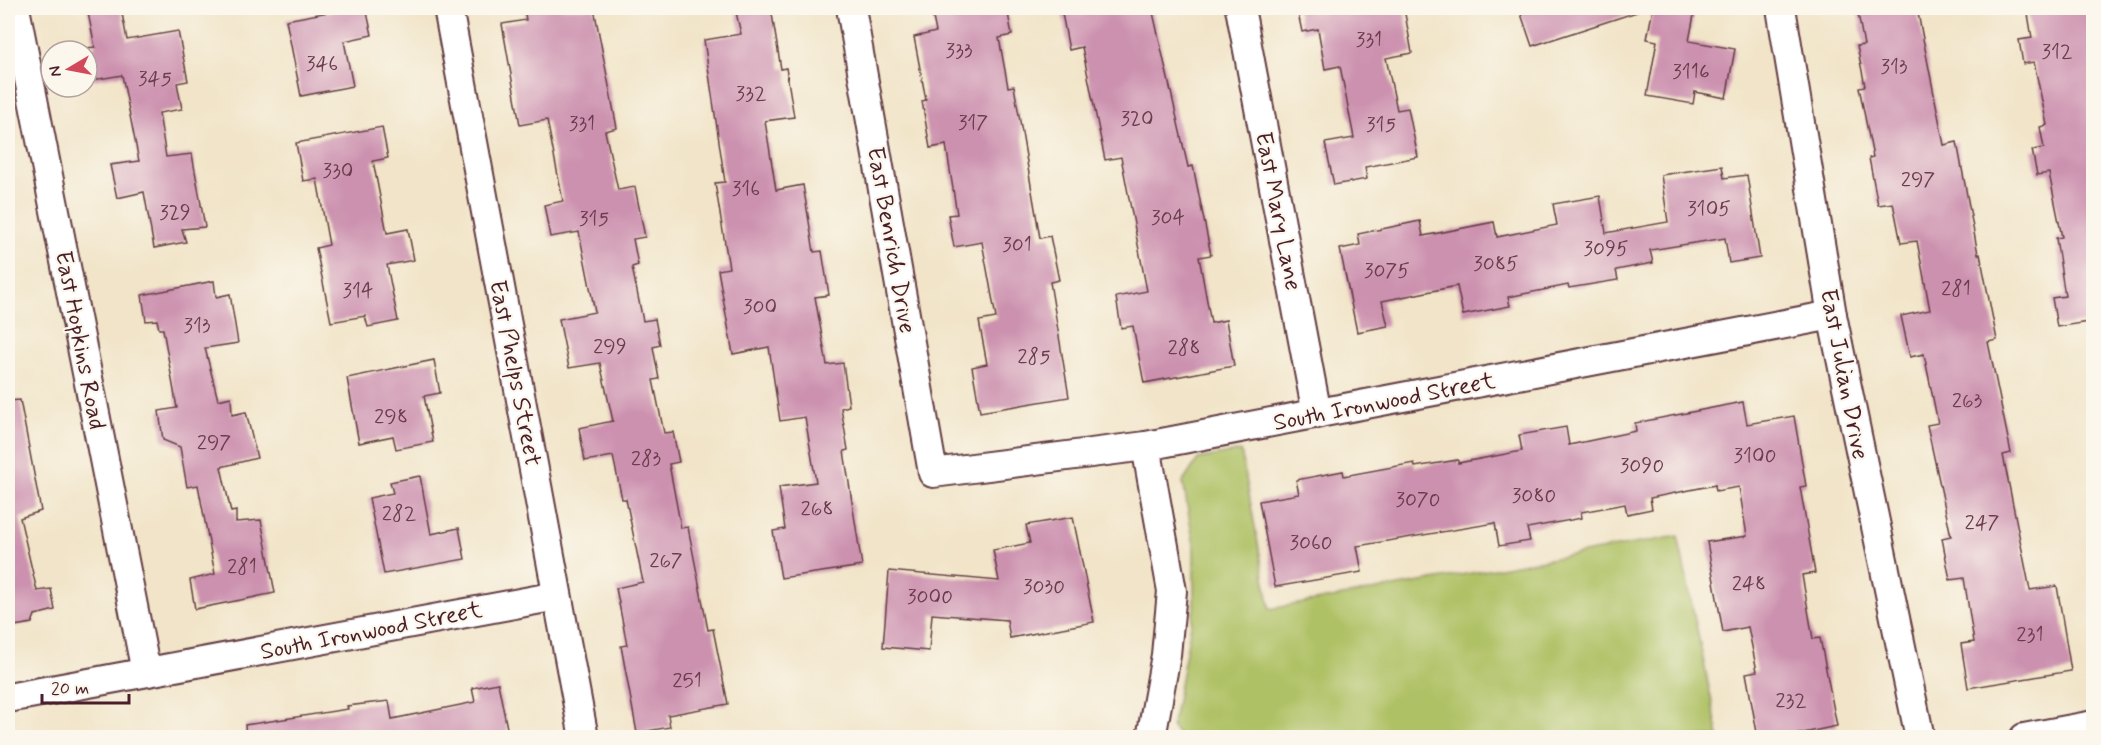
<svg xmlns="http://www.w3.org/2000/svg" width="2101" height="745" font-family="Mynerve,sans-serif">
  <rect width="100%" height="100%" fill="#fbf7ec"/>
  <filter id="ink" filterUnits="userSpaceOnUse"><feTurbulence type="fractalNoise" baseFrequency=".0167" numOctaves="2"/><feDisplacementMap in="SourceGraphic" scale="12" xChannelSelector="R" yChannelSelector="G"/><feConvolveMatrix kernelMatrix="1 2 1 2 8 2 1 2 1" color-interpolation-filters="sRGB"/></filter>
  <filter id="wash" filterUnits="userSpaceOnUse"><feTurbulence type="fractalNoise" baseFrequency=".008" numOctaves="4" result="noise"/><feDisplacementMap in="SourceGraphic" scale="24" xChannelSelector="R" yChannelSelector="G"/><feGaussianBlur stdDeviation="1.35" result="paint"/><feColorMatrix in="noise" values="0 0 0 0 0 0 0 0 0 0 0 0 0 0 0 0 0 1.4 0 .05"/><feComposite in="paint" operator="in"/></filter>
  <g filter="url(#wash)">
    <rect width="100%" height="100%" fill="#f1e4c8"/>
    <g fill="#afc165" stroke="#7c7048" stroke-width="1.5">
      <polygon points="1241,451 1270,609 1678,536 1719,737 1180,737 1172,727 1194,609 1194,545 1183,482 1198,459"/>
      <polygon points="1877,729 1880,737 1833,737"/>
    </g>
    <g id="blocks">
      <g fill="#cc91af">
        <polygon points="87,8 121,8 127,40 178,31 188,81 177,83 182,109 159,113 166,157 192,154 205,227 182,229 186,242 154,248 144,192 117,198 110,165 139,161 122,75 93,80 87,48 95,47"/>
        <polygon points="350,8 366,8 372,35 344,41 353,86 301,96 286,20"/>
        <polygon points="524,8 594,8 617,128 605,131 618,190 635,187 645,237 633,239 638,265 632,267 643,321 655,319 660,345 653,347 659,379 653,380 664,433 673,432 679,462 669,464 681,528 688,527 708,630 713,629 728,704 668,715 670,727 637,733 621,646 627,645 616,588 643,582 626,499 622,499 613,456 585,461 579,428 613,421 600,363 569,368 559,319 595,312 579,232 550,237 544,205 563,201 547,120 520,125 502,24 526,20"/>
        <polygon points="735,8 771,8 781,69 786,68 794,117 765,121 776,190 803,185 814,252 822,251 829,295 815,297 827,365 843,363 849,406 841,408 848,450 844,451 862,566 781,578 773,531 785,529 779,487 816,482 805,417 780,421 769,347 733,354 718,270 729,268 715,183 725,182 704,40 741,34"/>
        <polygon points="931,8 1007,8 1012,35 999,38 1008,87 1014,86 1040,238 1050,236 1059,280 1050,282 1069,397 980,412 972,367 987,364 979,321 996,318 982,242 954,247 948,215 957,214 946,145 930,148 922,101 926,100 914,37 936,32"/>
        <polygon points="1061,8 1152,8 1188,167 1193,166 1211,255 1199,257 1211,323 1226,320 1234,366 1144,383 1133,326 1121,328 1116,297 1147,291 1121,157 1105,160 1082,47 1069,50"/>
        <polygon points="1297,8 1404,8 1412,53 1386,58 1397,110 1408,108 1418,157 1365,167 1367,179 1334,185 1325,143 1354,138 1340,66 1325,69 1318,29 1302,32"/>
        <polygon points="1519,8 1637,8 1637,12 1532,46"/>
        <polygon points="1653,8 1695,10 1689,41 1735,49 1726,98 1695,92 1693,104 1647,96 1657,41 1647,39"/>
        <polygon points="1857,8 1917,8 1944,145 1957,142 1978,254 1980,254 1997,340 1988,342 2011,453 2003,455 2030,590 2057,586 2071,671 1968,688 1961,644 1974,642 1964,578 1950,580 1942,538 1951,536 1927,425 1938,423 1924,354 1910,357 1901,316 1930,310 1917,241 1901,243 1893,203 1878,205 1869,158 1873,157 1859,87 1865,86 1857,46 1864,45"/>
        <polygon points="2062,8 2094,8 2094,321 2057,327 2052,298 2065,296 2056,238 2062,237 2049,173 2037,175 2032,150 2044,148 2040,127 2047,125 2034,62 2023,64 2019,40 2032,38 2028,14"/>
        <polygon points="382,127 388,158 373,161 387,233 408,229 414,260 387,265 398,321 368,327 365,316 331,322 316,248 329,245 317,179 303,181 296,143"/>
        <polygon points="1722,166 1724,178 1747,175 1760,258 1729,263 1725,238 1650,250 1653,263 1616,270 1618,280 1569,288 1568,285 1508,297 1510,306 1463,315 1457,286 1382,301 1388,326 1357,332 1340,249 1360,245 1358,234 1420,221 1423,236 1494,222 1497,237 1557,225 1553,204 1600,196 1606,233 1668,222 1661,175"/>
        <polygon points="214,281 216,297 230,294 238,343 205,348 218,400 231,397 232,415 246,412 257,458 221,467 231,512 236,511 236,522 261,520 275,593 195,609 190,580 215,574 198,485 187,487 180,447 163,440 159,411 177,408 163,329 159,329 157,320 146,321 142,295"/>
        <polygon points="434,360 440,393 424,396 433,442 396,449 393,436 359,443 347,378"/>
        <polygon points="20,400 41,511 20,518 37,591 51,589 55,610 35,615 32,623 8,627 8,401"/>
        <polygon points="1743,402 1747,424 1794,416 1806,486 1800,487 1815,573 1802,575 1813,639 1820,638 1837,726 1780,738 1758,738 1746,673 1757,671 1748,627 1723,632 1707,542 1747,536 1739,487 1716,491 1715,485 1650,498 1652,509 1627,514 1625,504 1581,512 1582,518 1527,528 1530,541 1499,546 1495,523 1357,546 1362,572 1275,587 1259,501 1299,494 1296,480 1343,471 1344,476 1414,463 1415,467 1458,460 1458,463 1522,451 1519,435 1566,427 1569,445 1636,431 1635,423"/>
        <polygon points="420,476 431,534 459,528 465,559 384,574 369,498 393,493 390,482"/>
        <polygon points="1073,517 1094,622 1010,638 1007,620 932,614 929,651 883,647 889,571 999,581 993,550 1030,543 1026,525"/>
        <polygon points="498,683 509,738 246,738 245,725 348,709 347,706 389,701 392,719 475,702 472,688"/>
      </g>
    </g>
  </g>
  <g filter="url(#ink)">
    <use href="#blocks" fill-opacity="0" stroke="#633d43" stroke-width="1.5"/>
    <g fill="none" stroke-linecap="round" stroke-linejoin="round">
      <g stroke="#633d43" stroke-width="32">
        <g id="street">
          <polyline points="15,8 146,672"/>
          <polyline points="448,8 584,738"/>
          <polyline points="851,8 933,473 1146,446 1832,315"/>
          <polyline points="1240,8 1317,414"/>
          <polyline points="1781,8 1832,315 1920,738"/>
          <polyline points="1146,446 1172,591 1166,655 1151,738"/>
          <polyline points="8,698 557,596"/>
          <polyline points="2024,738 2094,725"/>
        </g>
      </g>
      <use href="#street" stroke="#fff" stroke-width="28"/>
    </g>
  </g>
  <g text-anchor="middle" stroke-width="4.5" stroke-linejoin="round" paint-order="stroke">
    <g font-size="21" fill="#6a3c4c">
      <text x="1369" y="46">331</text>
      <text x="959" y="57">333</text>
      <text x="2057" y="58">312</text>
      <text x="322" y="70">346</text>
      <text x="1894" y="73">313</text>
      <text x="1691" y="78">3116</text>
      <text x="155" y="85">345</text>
      <text x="751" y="100">332</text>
      <text x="1137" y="125">320</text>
      <text x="973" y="129">317</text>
      <text x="582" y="130">331</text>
      <text x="1381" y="131">315</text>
      <text x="338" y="177">330</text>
      <text x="1918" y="186">297</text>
      <text x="746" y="195">316</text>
      <text x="1709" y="215">3105</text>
      <text x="175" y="219">329</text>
      <text x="1168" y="224">304</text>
      <text x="594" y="225">315</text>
      <text x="1017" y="251">301</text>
      <text x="1606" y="255">3095</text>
      <text x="1496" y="270">3085</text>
      <text x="1387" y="277">3075</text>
      <text x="1956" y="295">281</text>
      <text x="358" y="297">314</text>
      <text x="760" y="313">300</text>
      <text x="197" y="332">313</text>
      <text x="610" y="353">299</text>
      <text x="1184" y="354">288</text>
      <text x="1034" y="363">285</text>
      <text x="1967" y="407">263</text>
      <text x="391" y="423">298</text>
      <text x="214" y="449">297</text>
      <text x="1755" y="462">3100</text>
      <text x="646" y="465">283</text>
      <text x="1642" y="472">3090</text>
      <text x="1534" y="502">3080</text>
      <text x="1418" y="506">3070</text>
      <text x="817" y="515">268</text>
      <text x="399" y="520">282</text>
      <text x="1982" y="529">247</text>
      <text x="1311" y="549">3060</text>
      <text x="666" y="567">267</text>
      <text x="242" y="573">281</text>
      <text x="1749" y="590">248</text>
      <text x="1044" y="593">3030</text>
      <text x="930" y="603">3000</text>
      <text x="2030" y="641">231</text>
      <text x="687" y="687">251</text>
      <text x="1791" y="707">232</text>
    </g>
    <g font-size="24" fill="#4a1f2b" stroke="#fbf7ec">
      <text transform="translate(1279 211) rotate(79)" y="8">East Mary Lane</text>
      <text transform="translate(892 240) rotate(80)" y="8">East Benrich Drive</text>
      <text transform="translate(81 340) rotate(79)" y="8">East Hopkins Road</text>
      <text transform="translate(516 373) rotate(79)" y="8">East Phelps Street</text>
      <text transform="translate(1845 374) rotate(79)" y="8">East Julian Drive</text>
      <text transform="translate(1384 401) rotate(-11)" y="8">South Ironwood Street</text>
      <text transform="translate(371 630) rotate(-11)" y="8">South Ironwood Street</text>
    </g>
  </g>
  <rect width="2101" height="745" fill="none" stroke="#fbf7ec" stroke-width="30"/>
  <g transform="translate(69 69) rotate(260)"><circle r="28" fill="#fbf7ec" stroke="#b4a19f" stroke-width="1.5"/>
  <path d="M0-4.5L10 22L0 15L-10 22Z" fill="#d1495b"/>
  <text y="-9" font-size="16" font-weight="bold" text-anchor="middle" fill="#4a1f2b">N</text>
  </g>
  <path d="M42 694v9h87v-9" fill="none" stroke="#4a1f2b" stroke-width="3"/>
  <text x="51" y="694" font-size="18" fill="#4a1f2b" stroke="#fbf7ec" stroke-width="4.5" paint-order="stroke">20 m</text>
</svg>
